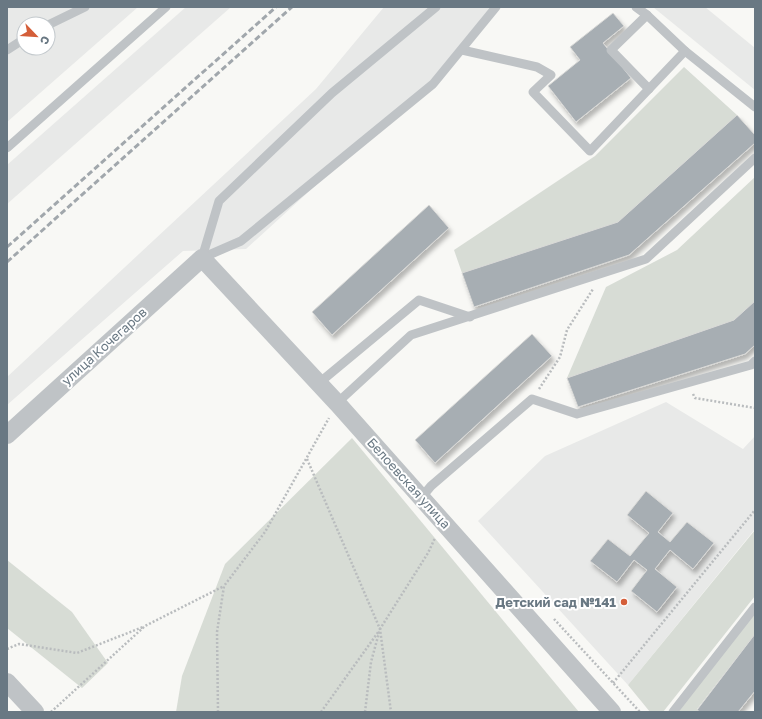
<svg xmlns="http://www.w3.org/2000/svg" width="762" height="719" font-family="'Golos Text',sans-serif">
  <defs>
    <filter id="shadow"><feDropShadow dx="2.5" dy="4.5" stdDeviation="2" flood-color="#0004"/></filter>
  </defs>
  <rect width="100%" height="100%" fill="#f8f8f5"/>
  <g fill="#e8e9e8" fill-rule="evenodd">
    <path d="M7,7H138L7,122ZM24,24H48V48H24Z"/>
    <polygon points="186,7 231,7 7,204 7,165"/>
    <polygon points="384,7 492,7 438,75 339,164 246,249 183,251 7,405 7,377 316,89"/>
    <polygon points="653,7 705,7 755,48 755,90"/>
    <polygon points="666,402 743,449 755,436 755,529 628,685 478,521 545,456"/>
  </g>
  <g fill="#d7dcd5">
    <polygon points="684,67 737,115 618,222 462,273 454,250 595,156"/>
    <polygon points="755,177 755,301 734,320 567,378 606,287 677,250"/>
    <polygon points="352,438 579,712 176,712 182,676 225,564"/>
    <polygon points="755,530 755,596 663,712 650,712 628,685"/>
    <polygon points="7,560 72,612 108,663 82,688 7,628"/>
    <polygon points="755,613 755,634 697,709 700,712 677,712"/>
  </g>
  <g fill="#a7aeb3" stroke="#d9d9d7" filter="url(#shadow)">
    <polygon points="613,13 624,26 603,43 631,78 576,122 548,86 580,60 570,47"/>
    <polygon points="737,115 755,135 755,143 629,255 474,307 462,273 618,222"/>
    <polygon points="429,205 449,228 332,335 312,312"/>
    <polygon points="755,301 755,345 745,354 578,407 567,378 734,320"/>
    <polygon points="532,334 552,356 435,463 415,440"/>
    <polygon points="646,491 673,513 658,532 670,542 687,522 714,543 693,569 670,550 655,569 677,587 657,612 631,591 647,570 634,560 617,582 590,561 608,539 630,556 649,533 627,515"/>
    <polygon points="755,634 755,691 738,712 700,712 697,710"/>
  </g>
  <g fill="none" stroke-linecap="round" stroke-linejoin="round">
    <g stroke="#b9bcbe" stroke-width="2.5" stroke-dasharray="2 2" stroke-linecap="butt">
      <polyline points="539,389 560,357 567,330 593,289"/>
      <polyline points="693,394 695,398 755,408"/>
      <polyline points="307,459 380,629 391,712"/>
      <polyline points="554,619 640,712"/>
      <polyline points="7,649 19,644 77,653 143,627"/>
      <polyline points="613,683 755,510"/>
      <polyline points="51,712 145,626 224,586"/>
      <polyline points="218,712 217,632 224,586 265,532 329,418"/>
      <polyline points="321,712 379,631"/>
      <polyline points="365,712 371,662 380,629 428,553 435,538"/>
    </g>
    <g stroke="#bfc3c6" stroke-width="9">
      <polyline points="636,7 647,15 685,51 755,107"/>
      <polyline points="647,15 611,50 649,89"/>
      <polyline points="48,25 85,7"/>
      <polyline points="7,50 24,39"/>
      <polyline points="462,50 537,67 551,75 533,92 590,151 685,51"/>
      <polyline points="7,148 166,7"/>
      <polyline points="202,258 241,241 433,84 496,7"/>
      <polyline points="202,258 219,201 332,93 436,7"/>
      <polyline points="319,383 419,300 470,317"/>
      <polyline points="337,403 411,335 646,259 755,158"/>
      <polyline points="421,498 431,486 532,399 577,414 751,365 755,361"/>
      <polyline points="673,712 755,607"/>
    </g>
    <g stroke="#bfc3c6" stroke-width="18">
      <polyline points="7,435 202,258 337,403 612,712"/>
      <polyline points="7,682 35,712"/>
    </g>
    <g stroke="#a1a7ac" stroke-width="3" stroke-dasharray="6 3" stroke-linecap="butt">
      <polyline points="7,247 276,7"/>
      <polyline points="7,262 292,7"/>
    </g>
  </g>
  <circle fill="#d45e39" stroke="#fff" stroke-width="1.5" cx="624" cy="602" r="4"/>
  <g text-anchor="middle" stroke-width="4" stroke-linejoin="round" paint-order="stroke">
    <g font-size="13" fill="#697883" stroke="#fff">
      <text transform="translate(104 346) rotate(-42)" y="5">улица Кочегаров</text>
      <text transform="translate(409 483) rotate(48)" y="5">Белоевская улица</text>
    </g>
    <g font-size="13" font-weight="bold" fill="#697883" stroke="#fff" text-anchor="end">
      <text x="616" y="607">Детский сад №141</text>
    </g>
  </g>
  <rect width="762" height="719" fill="none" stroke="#697883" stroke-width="16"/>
  <g transform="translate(36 36) rotate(115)"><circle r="19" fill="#ffffff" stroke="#c3c9cd"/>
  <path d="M0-3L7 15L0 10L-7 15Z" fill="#d45e39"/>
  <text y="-6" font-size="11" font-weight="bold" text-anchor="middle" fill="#697883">С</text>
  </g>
</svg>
